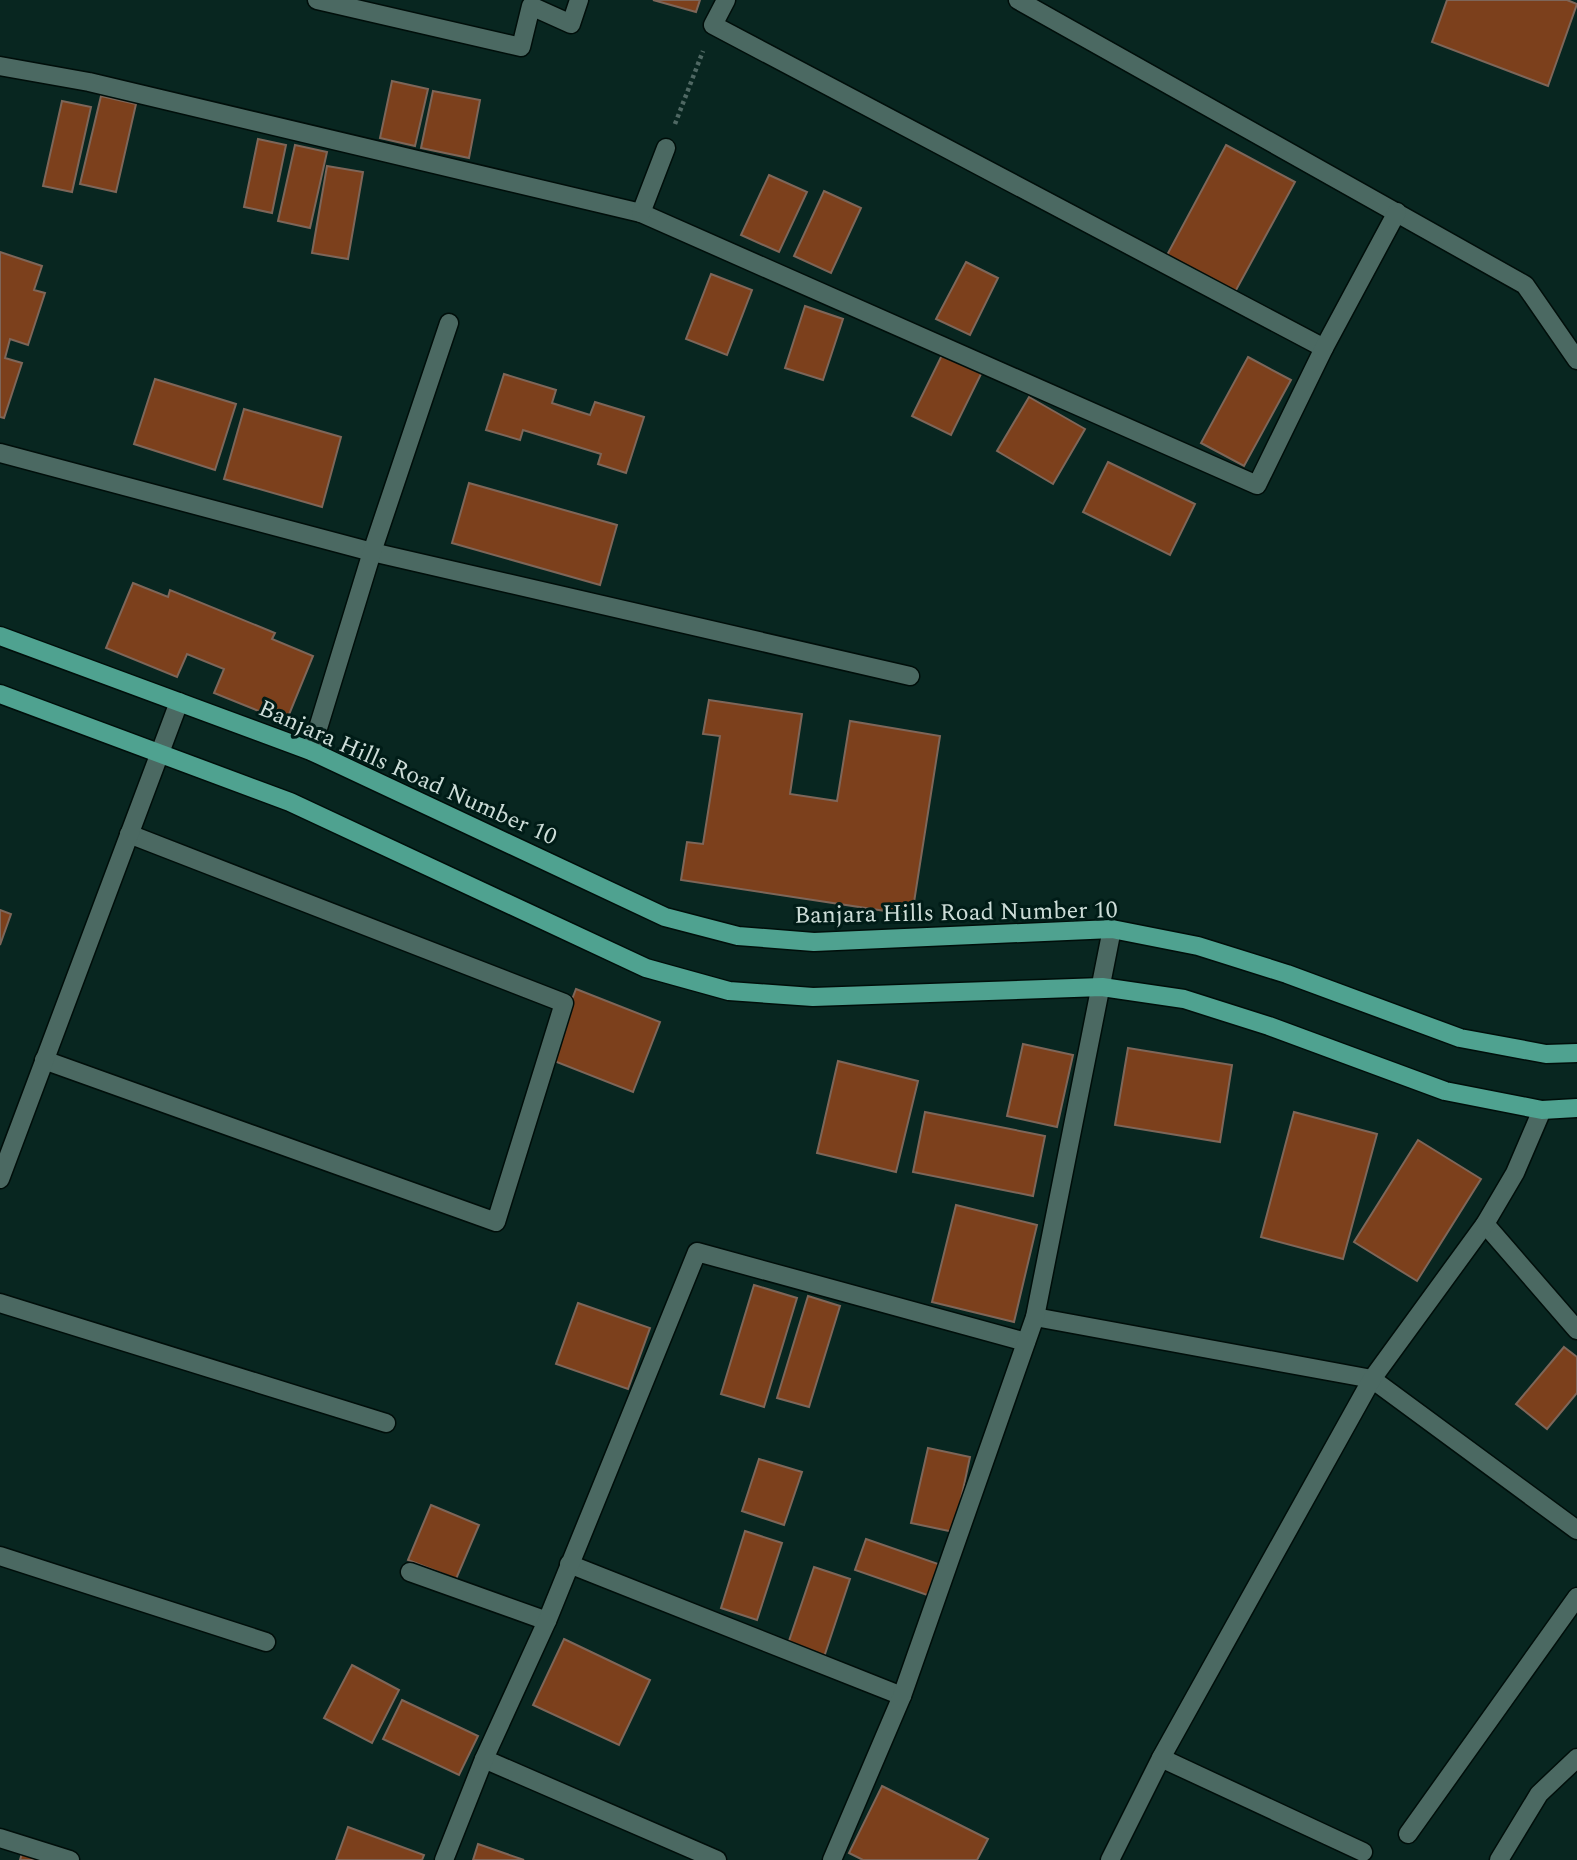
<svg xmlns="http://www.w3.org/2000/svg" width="1577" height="1860" font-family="Spectral,serif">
  <rect width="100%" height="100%" fill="#082620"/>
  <g fill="#7c401c" stroke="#7e6659" stroke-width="2">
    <polygon points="653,0 700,0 696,12"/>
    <polygon points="1447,0 1567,0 1577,4 1548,86 1432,42"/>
    <polygon points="392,81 428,89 415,146 380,138"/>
    <polygon points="433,91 480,100 469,158 421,148"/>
    <polygon points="101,96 136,104 116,192 80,184"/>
    <polygon points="62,101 91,107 72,192 43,186"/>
    <polygon points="258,139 286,145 272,213 244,207"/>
    <polygon points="295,145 327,152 310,228 278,221"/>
    <polygon points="1226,145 1295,182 1235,292 1167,255"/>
    <polygon points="327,166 363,172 348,259 312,253"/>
    <polygon points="769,175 807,192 779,252 741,235"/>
    <polygon points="824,191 861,208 831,273 794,256"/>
    <polygon points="0,252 42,266 34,290 45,293 28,345 10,339 5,358 22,363 4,418 0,417"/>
    <polygon points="966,262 998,278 970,335 936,319"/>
    <polygon points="711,274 752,290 727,355 686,339"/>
    <polygon points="805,306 843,319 823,380 785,368"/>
    <polygon points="943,353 982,372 951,435 912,416"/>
    <polygon points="1248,357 1291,380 1244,466 1201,443"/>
    <polygon points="504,374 556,390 552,403 590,415 595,402 644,417 626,473 598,464 601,454 523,430 520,440 486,430"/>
    <polygon points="155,379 236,404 215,470 134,444"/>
    <polygon points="1029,397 1085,429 1053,484 997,451"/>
    <polygon points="244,409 341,437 322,507 224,479"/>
    <polygon points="1108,462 1195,504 1170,555 1083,512"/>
    <polygon points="469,483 617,525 600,585 452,543"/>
    <polygon points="133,583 168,597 170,590 275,633 272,639 313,656 286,722 214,693 224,669 187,654 177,677 106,648"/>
    <polygon points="709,700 802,714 790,794 837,801 850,721 940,736 912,915 681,880 687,842 703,844 720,736 703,734"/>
    <polygon points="0,910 11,914 0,945"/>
    <polygon points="576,989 660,1022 633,1092 549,1059"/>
    <polygon points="1023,1044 1073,1055 1057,1127 1007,1116"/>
    <polygon points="1128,1048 1232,1065 1220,1142 1115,1125"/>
    <polygon points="838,1061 918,1081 896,1172 817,1153"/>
    <polygon points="925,1112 1045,1136 1033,1196 913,1172"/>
    <polygon points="1294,1112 1377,1134 1343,1259 1261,1237"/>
    <polygon points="1418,1140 1481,1179 1417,1281 1354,1242"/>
    <polygon points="956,1205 1037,1225 1014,1322 932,1302"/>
    <polygon points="754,1285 797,1298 764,1407 721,1394"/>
    <polygon points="808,1296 840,1306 809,1407 777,1398"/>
    <polygon points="578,1303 650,1328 628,1389 556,1364"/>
    <polygon points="1564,1347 1577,1357 1577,1393 1547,1429 1516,1404"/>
    <polygon points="928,1448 970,1457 954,1532 911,1523"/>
    <polygon points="759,1459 802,1472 784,1525 742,1511"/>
    <polygon points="431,1505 479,1525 456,1579 408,1560"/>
    <polygon points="745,1531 782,1543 757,1620 721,1608"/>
    <polygon points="866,1539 944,1566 933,1597 855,1570"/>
    <polygon points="814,1567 850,1579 824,1657 788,1644"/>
    <polygon points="564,1639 650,1680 619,1745 533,1705"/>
    <polygon points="352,1665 399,1690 372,1743 324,1718"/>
    <polygon points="402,1700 478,1736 459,1775 383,1739"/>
    <polygon points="882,1786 988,1839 977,1860 863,1860 849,1853"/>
    <polygon points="348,1827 424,1855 422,1860 336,1860"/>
    <polygon points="478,1844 524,1860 473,1860"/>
    <polygon points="22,1853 45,1860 20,1860"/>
  </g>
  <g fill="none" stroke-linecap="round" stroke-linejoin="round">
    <g stroke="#000e0a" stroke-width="21">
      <g id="minor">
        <polyline points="317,0 521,47 531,6 571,24 579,0"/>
        <polyline points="726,0 713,25 1324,348"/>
        <polyline points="1018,0 1525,285 1577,360"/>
        <polyline points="0,66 89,82 641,213 1257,485 1324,348 1397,212"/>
        <polyline points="641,213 666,148"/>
        <polyline points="0,453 372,552 910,676"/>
        <polyline points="311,751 372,552 449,323"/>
        <polyline points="44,1060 496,1222 564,1003 129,834"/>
        <polyline points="0,1179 179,702"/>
        <polyline points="1485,1224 1577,1330"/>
        <polyline points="0,1303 386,1423"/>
        <polyline points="1035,1317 1372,1379 1577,1530"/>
        <polyline points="0,1556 266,1642"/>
        <polyline points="569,1564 902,1696"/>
        <polyline points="410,1572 547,1621"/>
        <polyline points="1161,1758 1363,1852"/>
        <polyline points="484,1759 717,1860"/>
        <polyline points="1408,1834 1577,1597"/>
        <polyline points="0,1838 70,1860"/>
        <polyline points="444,1860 484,1759 547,1621 697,1252 1026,1342"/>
        <polyline points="832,1860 902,1696 1035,1317 1112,929"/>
        <polyline points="1110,1860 1161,1758 1372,1379 1485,1224 1515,1173 1542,1110"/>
        <polyline points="1499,1860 1539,1794 1577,1758"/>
      </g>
    </g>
    <g stroke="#000e0a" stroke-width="21">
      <g id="major">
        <polyline points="0,636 311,751 665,917 738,936 814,942 1112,929 1198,946 1287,974 1460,1038 1546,1054 1577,1053"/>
        <polyline points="0,694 290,802 646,968 729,991 813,997 1102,987 1184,999 1269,1026 1445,1091 1542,1110 1577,1108"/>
      </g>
    </g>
    <polyline stroke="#4f6863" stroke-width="4.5" stroke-dasharray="3.5 3.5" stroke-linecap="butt" points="675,124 703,51"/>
    <use href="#minor" stroke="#4b6962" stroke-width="18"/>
    <use href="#major" stroke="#4fa290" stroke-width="18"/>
  </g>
  <g text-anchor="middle" stroke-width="6" stroke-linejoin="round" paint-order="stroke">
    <g font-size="24" fill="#cdddd8" stroke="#001c17">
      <text transform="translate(408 772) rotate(24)" y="8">Banjara Hills Road Number 10</text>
      <text transform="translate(956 912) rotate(-1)" y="8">Banjara Hills Road Number 10</text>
    </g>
  </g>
</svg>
